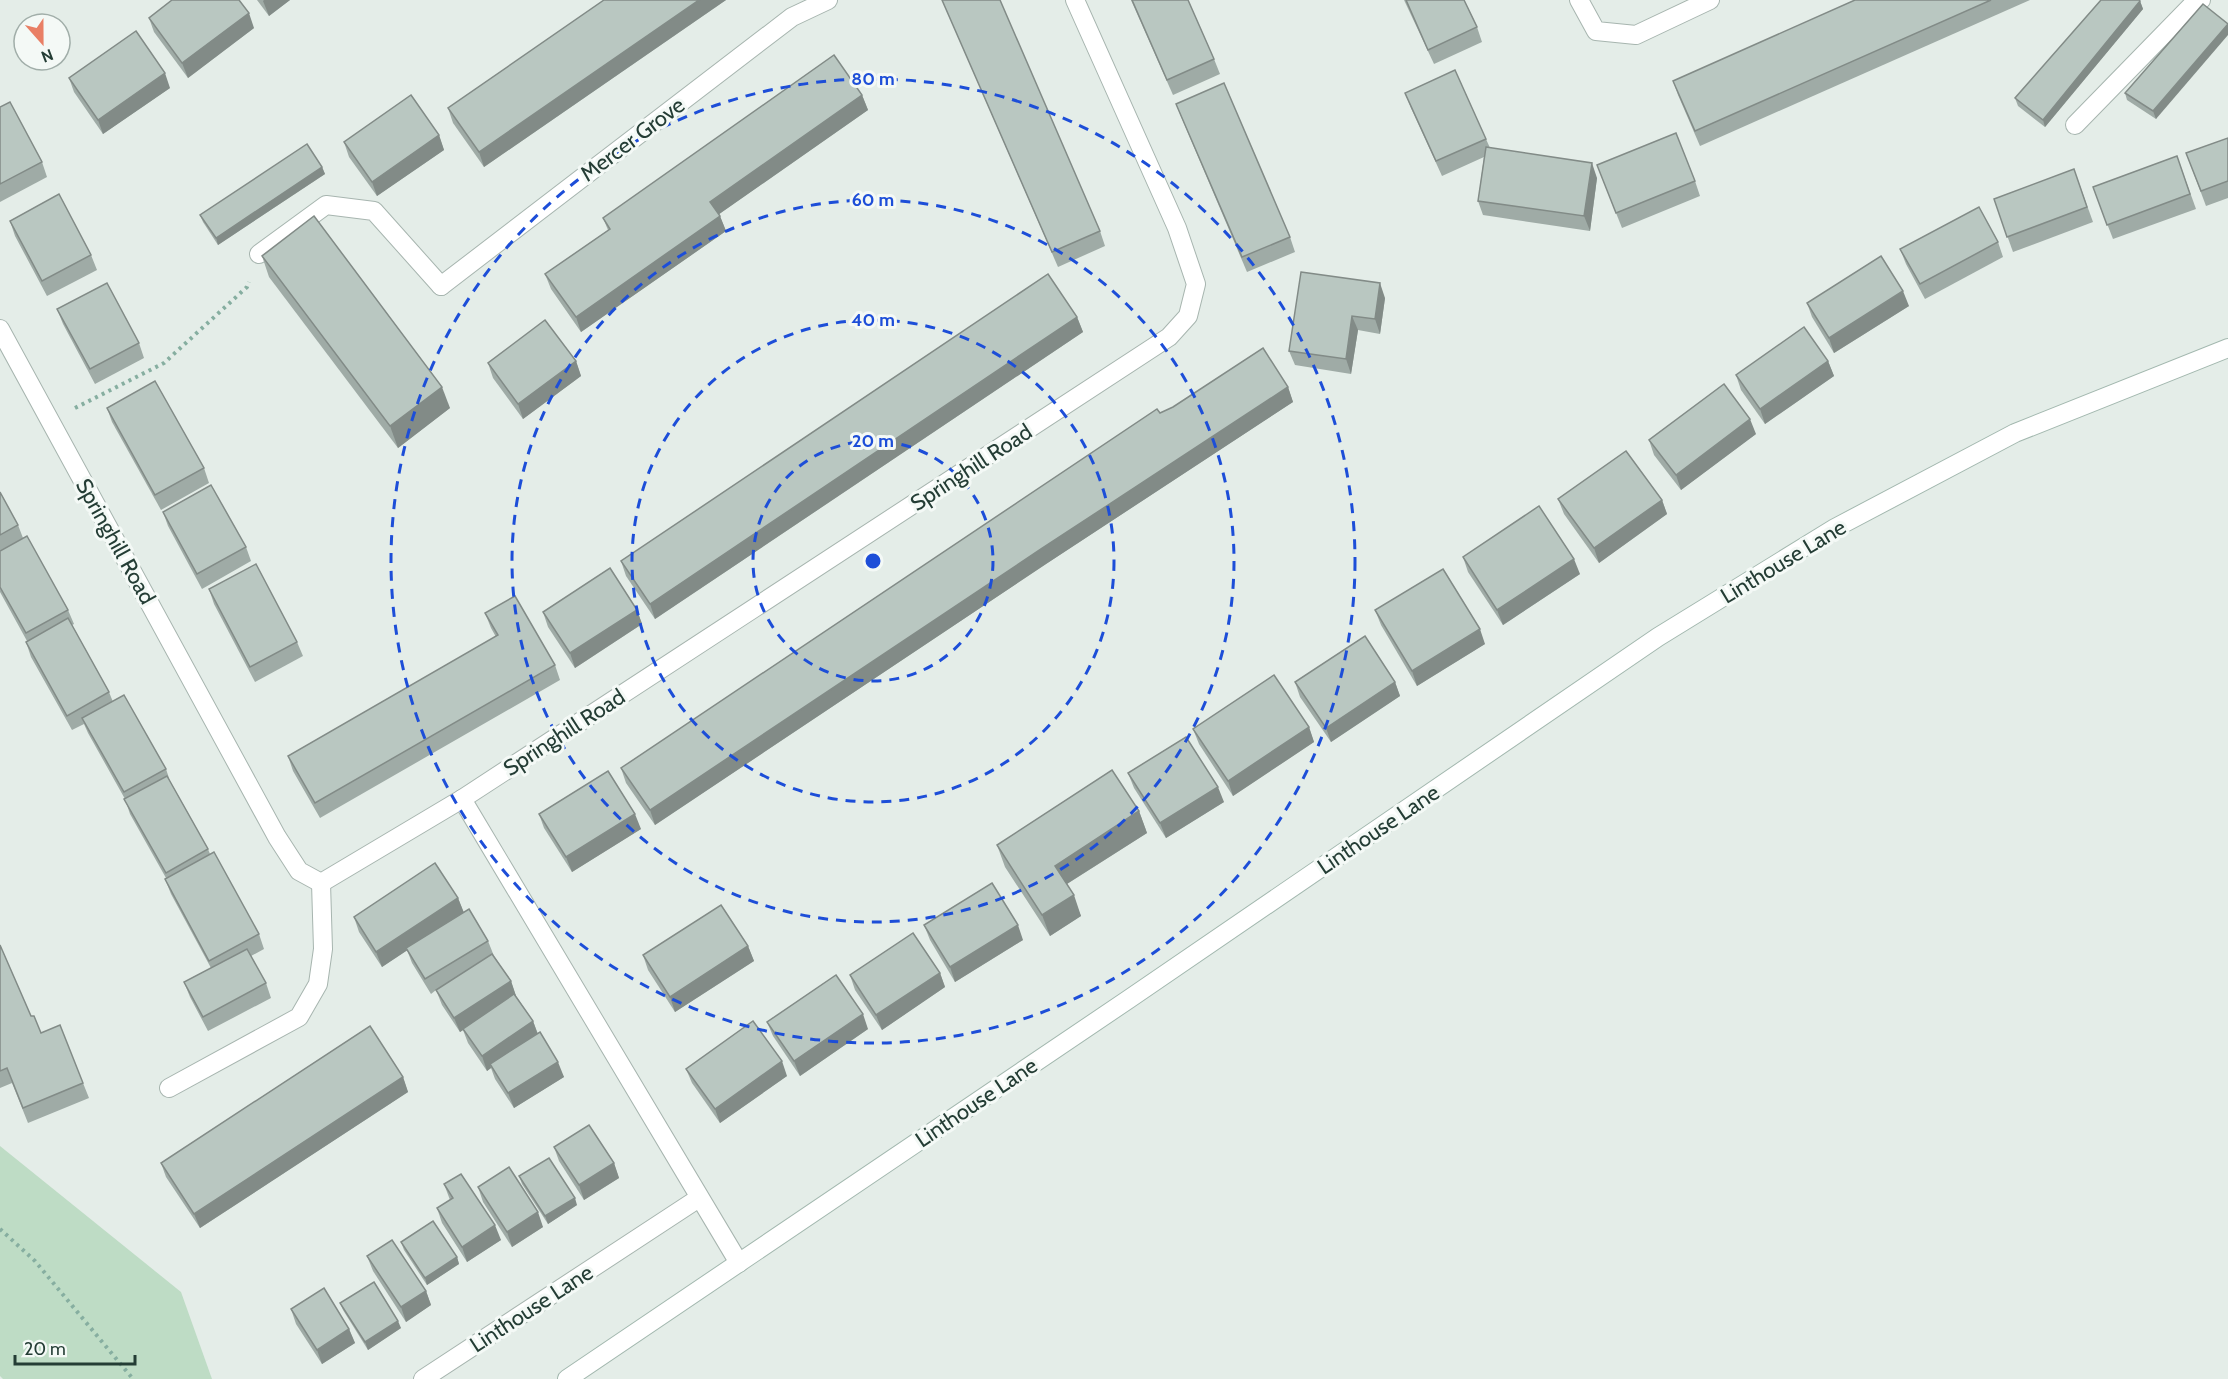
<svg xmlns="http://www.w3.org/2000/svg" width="2228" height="1379" font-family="Cabin,sans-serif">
  <rect width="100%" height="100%" fill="#e4ede8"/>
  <polygon fill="#bedcc5" points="0,1146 181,1292 212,1379 3,1379 0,1376"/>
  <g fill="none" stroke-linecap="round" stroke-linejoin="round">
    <g stroke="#a7b5af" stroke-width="20">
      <g id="lane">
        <polyline points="2075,125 2196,1 2201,0"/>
        <polyline points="259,254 326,205 374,211 441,286"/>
        <polyline points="169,1088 299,1017 318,984 323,949 321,883"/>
      </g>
    </g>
    <g stroke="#a7b5af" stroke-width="20">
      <g id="street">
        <polyline points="1579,0 1596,31 1636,35 1710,0"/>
        <polyline points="441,286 792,17 828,0"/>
        <polyline points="0,329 277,837 299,871 321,883 462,799 1169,337 1188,316 1196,284 1177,228 1075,0"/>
        <polyline points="462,799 739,1263"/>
        <polyline points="423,1379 699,1198"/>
      </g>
    </g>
    <g stroke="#a3b8af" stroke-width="20">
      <polyline id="secondary" points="567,1379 1129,999 1658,637 1835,528 2015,433 2228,348"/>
    </g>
    <g stroke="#86aea0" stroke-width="4" stroke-dasharray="3 4.5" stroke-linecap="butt">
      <polyline points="75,408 164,363 247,287 249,282"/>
      <polyline points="0,1229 35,1261 133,1379"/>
    </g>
    <use href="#lane" stroke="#fff" stroke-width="18"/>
    <use href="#street" stroke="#fff" stroke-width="18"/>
    <use href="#secondary" stroke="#fff" stroke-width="18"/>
  </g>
  <g fill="#9faba6">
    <polygon points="257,0 290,0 269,16"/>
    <polygon points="604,0 726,0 484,167 453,123 448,108"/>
    <polygon points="942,0 1100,231 1105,246 1058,267"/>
    <polygon points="1131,0 1188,0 1214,59 1220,74 1173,95"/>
    <polygon points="1404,0 1464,0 1477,27 1482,42 1434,64"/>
    <polygon points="1855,0 2030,0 1700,146 1678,95 1673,81"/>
    <polygon points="2140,1 2143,9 2045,127 2018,106 2015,98"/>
    <polygon points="2203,4 2156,119 2127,100 2125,93"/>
    <polygon points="149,18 254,28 188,78 154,32"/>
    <polygon points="69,78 170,88 103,134 74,92"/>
    <polygon points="1405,93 1486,139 1490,148 1597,178 1590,231 1483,215 1478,201 1484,157 1442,176 1411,108"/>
    <polygon points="862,95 868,110 719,214 726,231 581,332 551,289 545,274 608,230 603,218"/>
    <polygon points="1176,104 1290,237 1295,252 1247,272 1182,119"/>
    <polygon points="0,107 42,162 47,177 0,202"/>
    <polygon points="439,135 444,150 377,196 349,157 344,142"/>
    <polygon points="2228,138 2228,198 2206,206 2186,153"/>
    <polygon points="2177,156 2196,209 2113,239 2093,187"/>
    <polygon points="1597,165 1695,181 1700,196 1622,228"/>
    <polygon points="322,167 325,174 218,245 203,222 200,215"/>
    <polygon points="2074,169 2093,222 2013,252 1994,199"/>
    <polygon points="10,221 91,255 97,270 47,296 15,236"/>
    <polygon points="1998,242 2003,257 1925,299 1906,264 1900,249"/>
    <polygon points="262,256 450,408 398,448 269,277"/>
    <polygon points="1385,298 1380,334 1358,330 1351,374 1295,365 1289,351"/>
    <polygon points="1807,303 1909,306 1834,353 1812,317"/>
    <polygon points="57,309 139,343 144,358 95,384 63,324"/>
    <polygon points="1077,317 1083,332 655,619 626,576 621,561"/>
    <polygon points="576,361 581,376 523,419 493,378 488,363"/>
    <polygon points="1828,361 1834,376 1765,424 1741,390 1736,375"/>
    <polygon points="1288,387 1293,402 1046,564 655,825 626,783 621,768 1160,413"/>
    <polygon points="107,408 204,468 209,483 161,510 112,422"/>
    <polygon points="1756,434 1681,490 1654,455 1649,440"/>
    <polygon points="0,492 18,525 23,538 68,610 74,624 72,625 109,692 113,702 166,769 170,781 208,849 210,854 259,934 264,949 251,956 266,983 271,998 208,1031 190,997 184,982 211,968 171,894 165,879 166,878 130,814 125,799 88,733 84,724 72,730 31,657 26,642 27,641 0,592"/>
    <polygon points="1558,499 1662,500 1667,514 1599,563 1564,514"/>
    <polygon points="163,512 246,547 251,561 202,589 168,526"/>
    <polygon points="1463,557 1580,574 1503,625 1468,572"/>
    <polygon points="209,589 297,642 303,656 255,682 214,604"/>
    <polygon points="637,610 642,624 575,668 548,627 543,612"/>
    <polygon points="1375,610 1485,644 1417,686 1381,625"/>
    <polygon points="485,613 555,665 560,680 320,818 293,771 288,756 496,637 491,628"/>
    <polygon points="1295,682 1395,682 1400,696 1331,742 1300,697"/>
    <polygon points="1309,727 1314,742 1233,796 1199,744 1193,729"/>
    <polygon points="1128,773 1224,802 1166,838 1134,788"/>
    <polygon points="1139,811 1147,833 1067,884 1081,916 1050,936 1005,867 997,845"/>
    <polygon points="539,814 641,829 572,872 544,828"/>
    <polygon points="458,898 464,913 488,941 494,956 511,981 516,996 533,1021 538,1034 564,1077 514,1108 495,1079 491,1068 487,1071 468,1043 463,1030 460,1032 442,1005 436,990 431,994 412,963 407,950 382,967 359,932 354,917"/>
    <polygon points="924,925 1023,940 955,982 930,940"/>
    <polygon points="0,945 31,1016 41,1033 83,1083 89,1098 28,1123 12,1083 0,1088"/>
    <polygon points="748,946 754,961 675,1012 648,970 643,955"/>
    <polygon points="940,973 945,987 882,1030 855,990 850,975"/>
    <polygon points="767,1022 868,1029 800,1076 773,1036"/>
    <polygon points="686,1069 787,1076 720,1123 692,1083"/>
    <polygon points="403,1077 408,1092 200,1228 166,1177 161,1163"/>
    <polygon points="554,1147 614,1163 619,1178 584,1200 559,1161"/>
    <polygon points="519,1176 577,1205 548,1224 522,1184"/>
    <polygon points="444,1184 501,1240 467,1262 442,1223 437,1208 450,1200"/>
    <polygon points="478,1187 543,1227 512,1247 483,1202"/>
    <polygon points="401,1242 457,1257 459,1264 427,1285 404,1250"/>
    <polygon points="367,1256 426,1291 431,1305 406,1322 373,1271"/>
    <polygon points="340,1303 401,1328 368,1350 343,1310"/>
    <polygon points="291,1309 349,1329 355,1343 322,1364 296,1324"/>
  </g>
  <g fill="#828b87">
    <polygon points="264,0 290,0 269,16 263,1"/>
    <polygon points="699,0 726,0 484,167 479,152"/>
    <polygon points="2140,1 2143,9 2045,127 2043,120"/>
    <polygon points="249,13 254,28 188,78 182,63"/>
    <polygon points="2228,24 2228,35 2156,119 2153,111"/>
    <polygon points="165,73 170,88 103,134 98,120"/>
    <polygon points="862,95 868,110 715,217 710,202"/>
    <polygon points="439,135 444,150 377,196 372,182"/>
    <polygon points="1592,163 1597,178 1590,231 1584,216"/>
    <polygon points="322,167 325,174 218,245 216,238"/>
    <polygon points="720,216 726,231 581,332 576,317"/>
    <polygon points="1380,283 1385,298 1380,334 1375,319"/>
    <polygon points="1903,291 1909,306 1834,353 1829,338"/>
    <polygon points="1352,316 1358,330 1351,374 1346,359"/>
    <polygon points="1077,317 1083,332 655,619 650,604"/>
    <polygon points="576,361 581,376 523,419 518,404"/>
    <polygon points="1828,361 1834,376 1765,424 1760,409"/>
    <polygon points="442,387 450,408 398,448 390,426"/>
    <polygon points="1288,387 1293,402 1046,564 655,825 650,810 1041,549"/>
    <polygon points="1750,419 1756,434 1681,490 1676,475"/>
    <polygon points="1662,500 1667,514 1599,563 1594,548"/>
    <polygon points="1574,559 1580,574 1503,625 1497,610"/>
    <polygon points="637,610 642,624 575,668 570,653"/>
    <polygon points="1480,629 1485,644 1417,686 1412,671"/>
    <polygon points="1395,682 1400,696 1331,742 1326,728"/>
    <polygon points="1309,727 1314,742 1233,796 1228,781"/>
    <polygon points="1218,787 1224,802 1166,838 1160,823"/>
    <polygon points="1139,811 1147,833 1062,887 1055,866"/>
    <polygon points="635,814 641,829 572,872 566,857"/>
    <polygon points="1074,895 1081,916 1050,936 1042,915"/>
    <polygon points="458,898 464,913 382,967 376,952"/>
    <polygon points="1018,925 1023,940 955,982 950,967"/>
    <polygon points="748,946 754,961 675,1012 670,997"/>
    <polygon points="940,973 945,987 882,1030 876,1015"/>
    <polygon points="511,981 516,996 460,1032 454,1018"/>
    <polygon points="863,1014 868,1029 800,1076 794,1061"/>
    <polygon points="533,1021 538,1035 490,1064 491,1068 487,1071 482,1056"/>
    <polygon points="782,1061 787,1076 720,1123 715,1109"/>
    <polygon points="558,1062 564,1077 514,1108 508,1093"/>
    <polygon points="403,1077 408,1092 200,1228 194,1214"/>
    <polygon points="614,1163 619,1178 584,1200 579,1185"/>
    <polygon points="575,1198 577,1205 548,1224 545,1216"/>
    <polygon points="538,1212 543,1227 512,1247 507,1232"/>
    <polygon points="495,1225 501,1240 467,1262 462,1247"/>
    <polygon points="457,1257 459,1264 427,1285 425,1278"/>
    <polygon points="426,1291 431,1305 406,1322 401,1307"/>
    <polygon points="398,1321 401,1328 368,1350 365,1342"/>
    <polygon points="349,1329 355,1343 322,1364 317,1350"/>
  </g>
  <g fill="#b9c7c1" stroke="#828b87" stroke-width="1.5">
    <polygon points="172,0 239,0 249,13 182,63 149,18"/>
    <polygon points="604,0 699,0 479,152 448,108"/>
    <polygon points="942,0 1000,0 1100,231 1052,252"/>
    <polygon points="1132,0 1188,0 1214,59 1167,80"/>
    <polygon points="1406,0 1464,0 1477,27 1428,50"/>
    <polygon points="1855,0 1991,0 1695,131 1673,81"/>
    <polygon points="2101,0 2139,0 2140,1 2043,120 2015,98"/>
    <polygon points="2203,4 2228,24 2153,111 2125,93"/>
    <polygon points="136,31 165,73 98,120 69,78"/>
    <polygon points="834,55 862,95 710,202 720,216 576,317 545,274 610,229 603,218"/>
    <polygon points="1455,70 1486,139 1436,161 1405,93"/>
    <polygon points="1224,83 1290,237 1242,257 1176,104"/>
    <polygon points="411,95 439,135 372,182 344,142"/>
    <polygon points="10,102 42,162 0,184 0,107"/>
    <polygon points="1676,133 1695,181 1616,213 1597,165"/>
    <polygon points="2228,138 2228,181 2201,191 2186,153"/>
    <polygon points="307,144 322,167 216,238 200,215"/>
    <polygon points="1486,147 1592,163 1584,216 1478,201"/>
    <polygon points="2177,156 2190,194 2107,225 2093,187"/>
    <polygon points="2074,169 2087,207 2007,237 1994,199"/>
    <polygon points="59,194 91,255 42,281 10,221"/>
    <polygon points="1979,207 1998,242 1920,284 1900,249"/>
    <polygon points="314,216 442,387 390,426 262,256"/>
    <polygon points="1881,256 1903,291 1829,338 1807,303"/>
    <polygon points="1301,272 1380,283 1375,319 1352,316 1346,359 1289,351"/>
    <polygon points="1048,274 1077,317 650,604 621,561"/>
    <polygon points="107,283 139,343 90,369 57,309"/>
    <polygon points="545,320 576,361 518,404 488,363"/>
    <polygon points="1804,327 1828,361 1760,409 1736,375"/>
    <polygon points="1263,348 1288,387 1041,549 650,810 621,768 1157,409 1160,413 1173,407"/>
    <polygon points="155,381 204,468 155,495 107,408"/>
    <polygon points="1724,384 1750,419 1676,475 1649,440"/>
    <polygon points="1626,451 1662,500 1594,548 1558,499"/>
    <polygon points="211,485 246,547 197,574 163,512"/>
    <polygon points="0,492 18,525 0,535"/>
    <polygon points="1539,506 1574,559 1497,610 1463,557"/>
    <polygon points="27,536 68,610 26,633 0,587 0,551"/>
    <polygon points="256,564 297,642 250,667 209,589"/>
    <polygon points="610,568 637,610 570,653 543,612"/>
    <polygon points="1443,569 1480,629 1412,671 1375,610"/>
    <polygon points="515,596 555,665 315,803 288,756 498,635 485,613"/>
    <polygon points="68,618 109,692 67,716 26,642"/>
    <polygon points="1365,636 1395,682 1326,728 1295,682"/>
    <polygon points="1274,675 1309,727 1228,781 1193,729"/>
    <polygon points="124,695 166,769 124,792 82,718"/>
    <polygon points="1186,737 1218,787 1160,823 1128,773"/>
    <polygon points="1112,770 1139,811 1055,866 1074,895 1042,915 997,845"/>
    <polygon points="608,771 635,814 566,857 539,814"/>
    <polygon points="167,776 208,849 166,873 124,799"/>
    <polygon points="214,852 259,934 209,961 165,879"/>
    <polygon points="435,863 458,898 376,952 354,917"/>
    <polygon points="992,883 1018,925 950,967 924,925"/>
    <polygon points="721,905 748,946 670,997 643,955"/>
    <polygon points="469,909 488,941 425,979 406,948"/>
    <polygon points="913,933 940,973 876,1015 850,975"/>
    <polygon points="0,945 31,1016 34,1016 41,1033 60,1025 83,1083 23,1108 7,1068 0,1071"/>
    <polygon points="247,949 266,983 203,1017 184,982"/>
    <polygon points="492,954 511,981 454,1018 436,990"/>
    <polygon points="836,975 863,1014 794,1061 767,1022"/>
    <polygon points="514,994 533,1021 482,1056 463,1029"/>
    <polygon points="753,1021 782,1061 715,1109 686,1069"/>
    <polygon points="370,1026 403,1077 194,1214 161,1163"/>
    <polygon points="540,1032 558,1062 508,1093 490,1064"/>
    <polygon points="589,1125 614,1163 579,1185 554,1147"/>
    <polygon points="549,1158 575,1198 545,1216 519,1176"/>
    <polygon points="509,1167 538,1212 507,1232 478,1187"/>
    <polygon points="461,1174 495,1225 462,1247 437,1208 453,1198 444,1184"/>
    <polygon points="433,1221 457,1257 425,1278 401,1242"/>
    <polygon points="392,1240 426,1291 401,1307 367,1256"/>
    <polygon points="374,1282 398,1321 365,1342 340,1303"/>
    <polygon points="324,1288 349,1329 317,1350 291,1309"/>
  </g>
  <g fill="none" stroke="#1d4ed8" stroke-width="3" stroke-dasharray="10 8">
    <circle cx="873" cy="561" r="120"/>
    <circle cx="873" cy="561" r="241"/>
    <circle cx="873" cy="561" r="361"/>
    <circle cx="873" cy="561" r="482"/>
  </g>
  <g text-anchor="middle" stroke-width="6" stroke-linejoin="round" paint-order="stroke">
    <g font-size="22" fill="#243d35" stroke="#f4f9f6">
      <text transform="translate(632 139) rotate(-37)" y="8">Mercer Grove</text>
      <text transform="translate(971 467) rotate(-33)" y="8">Springhill Road</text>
      <text transform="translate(116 541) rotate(61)" y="8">Springhill Road</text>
      <text transform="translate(1783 561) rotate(-31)" y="8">Linthouse Lane</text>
      <text transform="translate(564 732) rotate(-33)" y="8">Springhill Road</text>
      <text transform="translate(1378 829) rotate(-34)" y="8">Linthouse Lane</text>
      <text transform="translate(976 1102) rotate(-34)" y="8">Linthouse Lane</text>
      <text transform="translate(531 1308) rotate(-33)" y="8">Linthouse Lane</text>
    </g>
  </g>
  <circle cx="873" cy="561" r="9" fill="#1d4ed8" stroke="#f4f9f6" stroke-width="3"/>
  <g font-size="18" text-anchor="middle" font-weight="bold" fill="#1d4ed8" stroke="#f4f9f6" stroke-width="6" stroke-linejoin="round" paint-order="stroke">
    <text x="873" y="85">80 m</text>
    <text x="873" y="206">60 m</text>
    <text x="873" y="326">40 m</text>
    <text x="873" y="447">20 m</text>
  </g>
  <g transform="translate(42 42) rotate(159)"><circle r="28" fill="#f4f9f6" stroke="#a1aea9" stroke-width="1.5"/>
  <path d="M0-4.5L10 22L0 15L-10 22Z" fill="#e97f65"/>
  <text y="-9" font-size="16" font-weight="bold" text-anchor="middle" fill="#243d35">N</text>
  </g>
  <path d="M15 1355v9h120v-9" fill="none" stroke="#243d35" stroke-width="3"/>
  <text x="24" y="1355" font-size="18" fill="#243d35" stroke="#f4f9f6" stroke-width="4.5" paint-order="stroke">20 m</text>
</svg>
